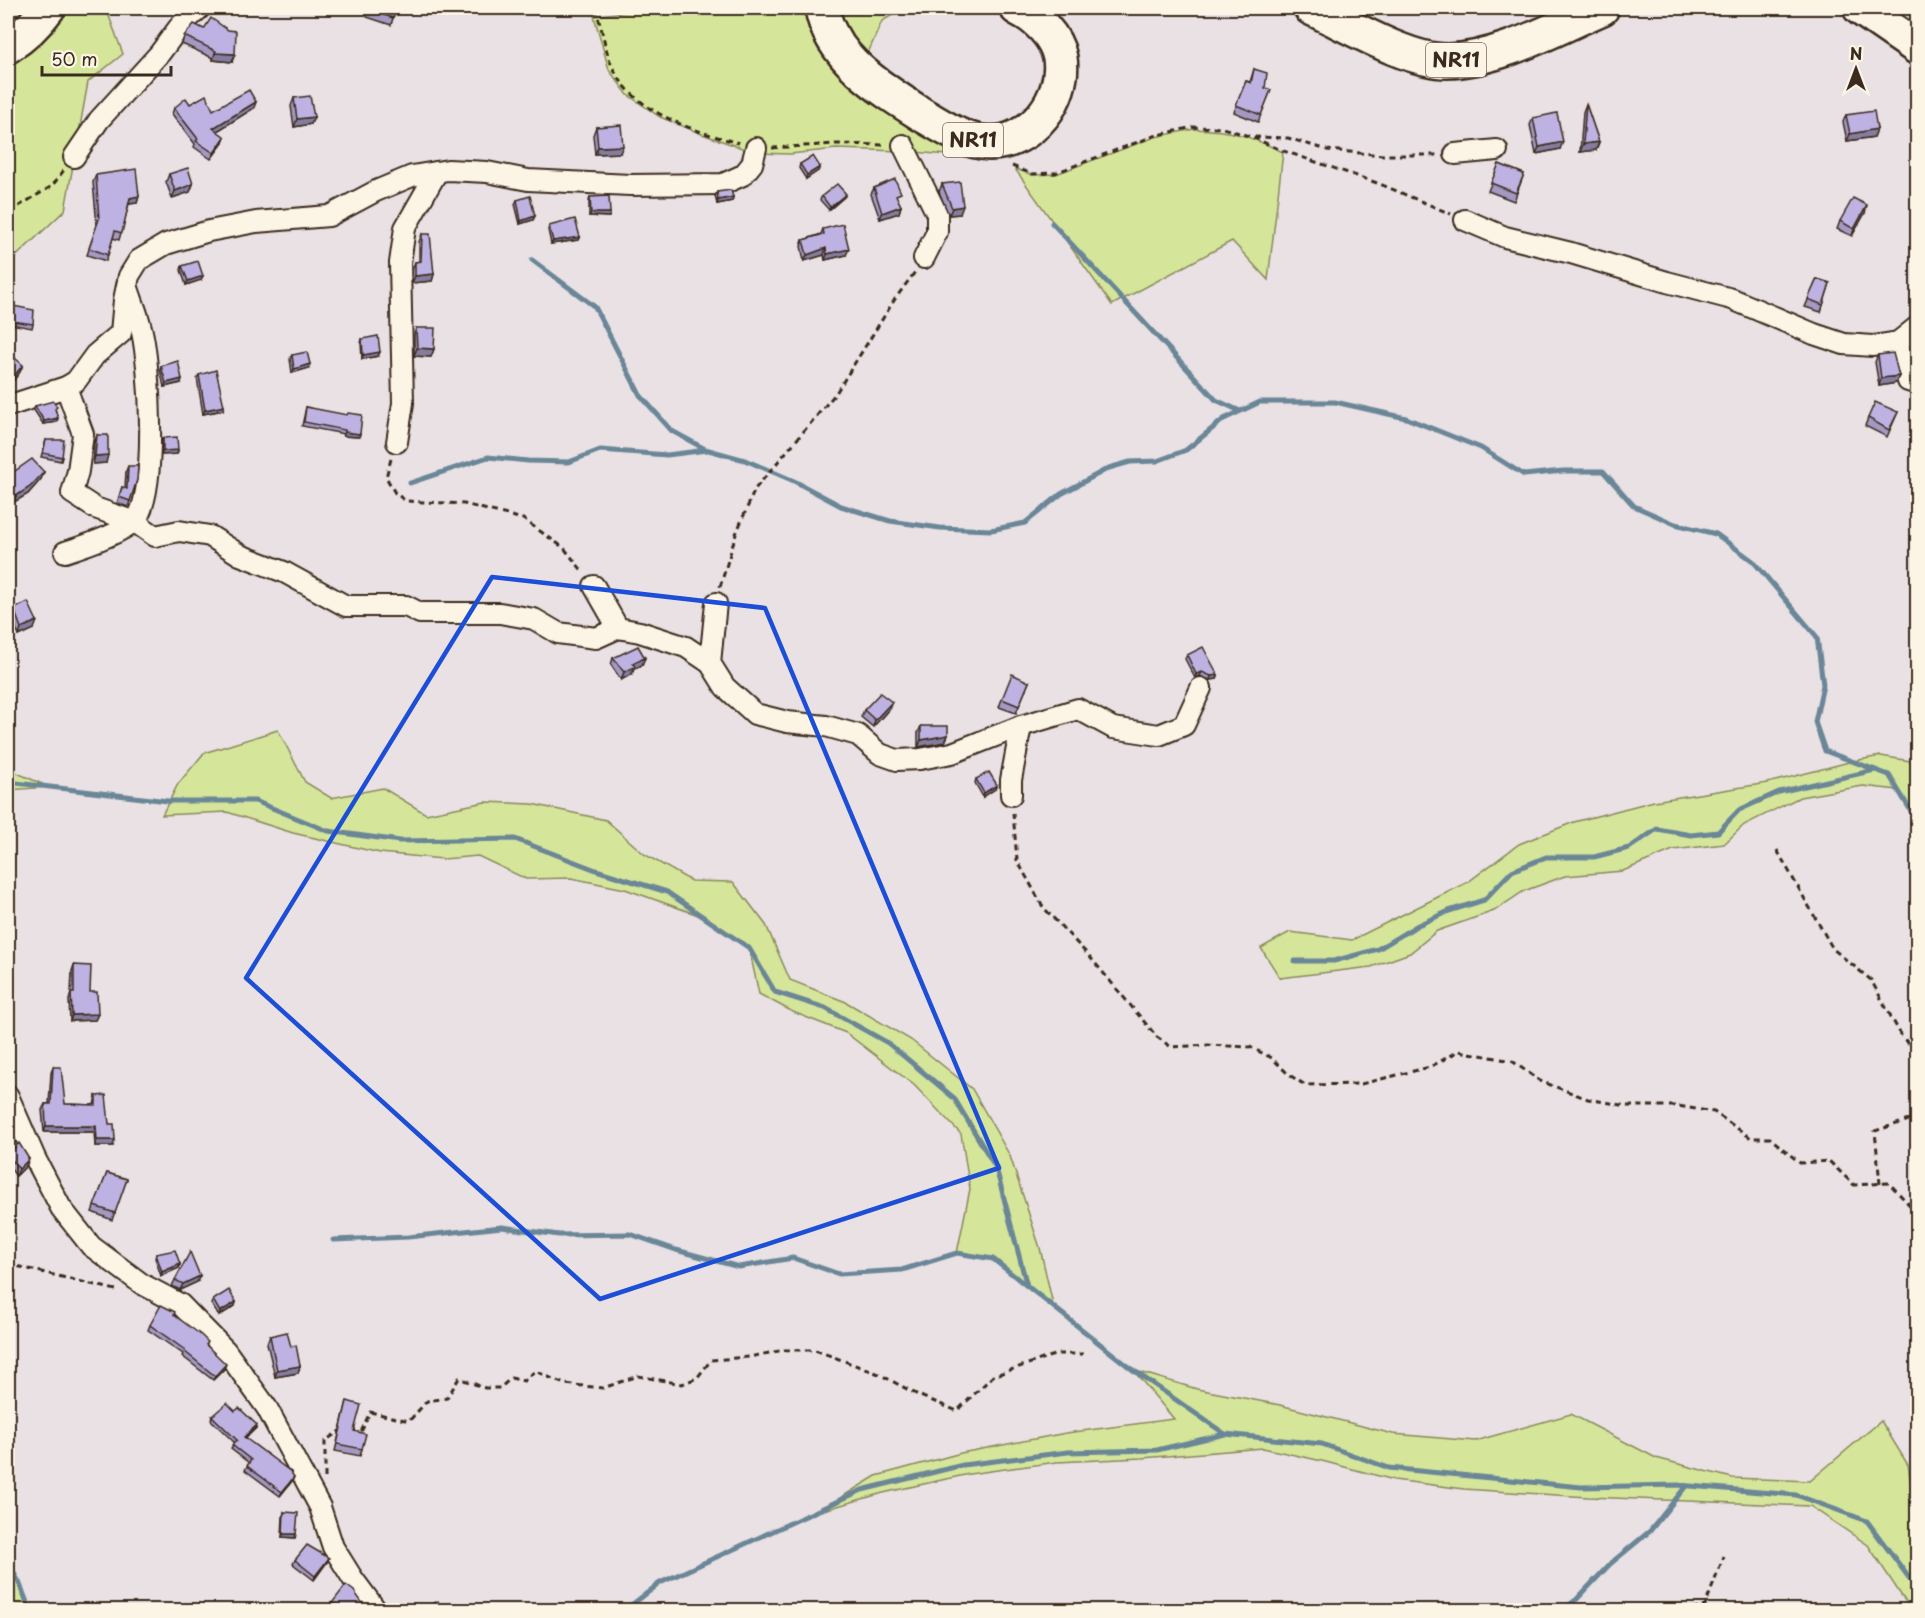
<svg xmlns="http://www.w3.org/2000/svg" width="1925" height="1618" font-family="'Playpen Sans',sans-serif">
  <rect width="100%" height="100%" fill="#e9e1e4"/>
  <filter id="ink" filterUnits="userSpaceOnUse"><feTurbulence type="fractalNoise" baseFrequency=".0167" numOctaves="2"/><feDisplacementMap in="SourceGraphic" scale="12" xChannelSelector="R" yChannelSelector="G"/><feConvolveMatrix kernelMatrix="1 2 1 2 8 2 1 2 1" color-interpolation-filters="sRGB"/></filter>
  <g filter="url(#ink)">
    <g fill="#d5e69a" stroke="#88885c" stroke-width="1.5">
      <polygon points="31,8 106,8 123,54 88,82 65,210 8,264 8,24"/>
      <polygon points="655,8 905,8 882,21 857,78 977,153 959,156 903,151 836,149 790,154 756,153 702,134 660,117 628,95 609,70 594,16"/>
      <path d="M1194,129C1232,130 1249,136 1283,152L1268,280L1232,241L1112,305L1015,169L1034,175L1056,174L1155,137Z"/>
      <polygon points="278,730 305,782 331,798 383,788 426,814 485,802 532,804 606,820 644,854 691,881 733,882 766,925 790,980 846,1002 911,1040 972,1089 1010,1156 1040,1248 1054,1309 993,1259 957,1253 970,1189 961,1134 914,1085 846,1033 793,1012 759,994 749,948 701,916 625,889 571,878 526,879 478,856 443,859 380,853 293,833 227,812 162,815 178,784 204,753"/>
      <polygon points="1881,756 1910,761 1917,775 1917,824 1914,816 1898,790 1863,786 1800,797 1744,825 1724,844 1673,850 1623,871 1565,876 1524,891 1494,911 1437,931 1410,953 1371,967 1280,978 1261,948 1290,932 1352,940 1468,882 1519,844 1574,822 1654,801 1768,783 1853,761"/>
      <polygon points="8,769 49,787 8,790"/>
      <polygon points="1133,1370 1197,1389 1280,1405 1393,1434 1475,1441 1571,1414 1656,1458 1732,1478 1810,1481 1881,1421 1908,1465 1917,1520 1917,1610 1911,1610 1868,1545 1810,1506 1588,1497 1464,1489 1394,1480 1322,1461 1263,1448 1142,1458 1057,1462 969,1474 883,1493 817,1512 876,1476 961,1453 1066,1433 1174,1419"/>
      <polygon points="8,1562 19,1582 30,1610 8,1610"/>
    </g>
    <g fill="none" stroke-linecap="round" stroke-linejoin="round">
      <g stroke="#6a8697" stroke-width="5">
        <polyline points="1052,223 1216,400 1240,411"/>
        <polyline points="532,260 595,307 640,395 672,431 705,449 745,460 794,481 841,506 890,521 940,528 991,530 1025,523 1061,494 1109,468 1130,462 1157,461 1186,450 1224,419 1260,402 1335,402 1406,418 1481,448 1524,475 1563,471 1603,471 1634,506 1675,524 1716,534 1753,561 1817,637 1823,685 1815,722 1825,751 1889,775 1914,816 1918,824"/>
        <polyline points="410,483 488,457 528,461 569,462 600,450 667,455 707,450"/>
        <polyline points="8,782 168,801 255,801 328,831 400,841 515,839 596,870 667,892 749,948 775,992 825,1008 888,1043 954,1098 996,1168 1027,1286"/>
        <polyline points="1295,961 1334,961 1378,949 1418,925 1449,911 1484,900 1512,871 1546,857 1594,857 1629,848 1657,829 1691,835 1718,832 1739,810 1779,792 1875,770"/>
        <polyline points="333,1240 408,1237 502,1227 559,1235 630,1234 676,1250 739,1267 793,1258 839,1274 902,1270 957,1253 993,1259 1133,1370 1225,1434 1322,1444 1389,1468 1581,1487 1678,1485 1796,1495 1867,1521 1918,1590"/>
        <polyline points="8,1562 19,1582 30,1610"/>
        <polyline points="625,1610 660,1583 862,1490 963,1465 1068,1452 1157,1450 1225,1434"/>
        <polyline points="1563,1610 1577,1599 1610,1564 1650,1531 1686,1486"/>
      </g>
      <g stroke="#3b2a1e" stroke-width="24">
        <g id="minor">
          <polyline points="903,145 937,214 937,232 924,258"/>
          <polyline points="1455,154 1497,150"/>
          <polyline points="74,157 99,120 160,53 180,26 200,8"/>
          <polyline points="1465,220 1505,237 1571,253 1667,282 1732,299 1814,334 1844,344 1873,346 1898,342 1918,326"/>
          <polyline points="1898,342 1908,381 1918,384"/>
          <polyline points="66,387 83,434 78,471 72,493 95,508 135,522 155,536 179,531 210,536 240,555 284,572 346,606 406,606 420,613 500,613 534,619 558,633 596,638 618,628"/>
          <polyline points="8,406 66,387 76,381 95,355 121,333 124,300 129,276 139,260 166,244 209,231 256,222 329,216 376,191 412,176 448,170 487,172 528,180 630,185 723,184 743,175 752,164 756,148"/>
          <polyline points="397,442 403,403 400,263 405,228 437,172"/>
          <path d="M65,552C84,546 118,535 133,522C159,502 150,360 141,328C138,314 132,301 128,288"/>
          <polyline points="594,586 618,628 640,632 686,647 710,663"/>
          <polyline points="716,603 710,663 725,687 755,714 787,722 826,726 858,735 880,754 897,760 920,759 952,753 1021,726 1078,709 1113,728 1159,735 1184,725 1201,688"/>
          <polyline points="1011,795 1011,780 1021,726"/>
          <polyline points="8,1096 35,1158 61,1208 91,1246 142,1284 180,1304 226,1351 267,1408 320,1507 333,1547 353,1579 376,1610"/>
        </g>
      </g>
      <g stroke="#3b2a1e" stroke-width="38">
        <g id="trunk">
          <path d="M822,8C830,59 886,92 926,117C945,128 966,142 989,143C1031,144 1066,98 1060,58C1056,36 1036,17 1017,8"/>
          <path d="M1311,8C1348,25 1407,61 1447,61C1499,60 1555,28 1602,8"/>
          <polyline points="1860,8 1918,48"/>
          <path d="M8,46C24,36 37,23 48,8"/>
        </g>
      </g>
      <g stroke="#3b2a1e" stroke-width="3" stroke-dasharray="6 4.5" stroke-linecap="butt">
        <path d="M595,8C603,27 604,51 614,70C637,114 694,131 739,143"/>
        <polyline points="1254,137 1288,138 1327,150 1383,155 1437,155"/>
        <polyline points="772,148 836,144 885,145"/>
        <polyline points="1012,166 1032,174 1055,173 1154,136 1193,127 1223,128 1252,137 1281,150 1380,184 1451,214"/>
        <polyline points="8,208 19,206 52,186 64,170"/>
        <polyline points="391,459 386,477 395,493 406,501 464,504 523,519 564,548 584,573"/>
        <polyline points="720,587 736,534 755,489 836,393 895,299 915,272"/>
        <polyline points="1013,813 1017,860 1043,907 1090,957 1157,1037 1171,1047 1208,1045 1250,1047 1272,1058 1288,1074 1305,1085 1361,1084 1430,1067 1459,1051 1512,1061 1540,1081 1588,1099 1627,1106 1678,1106 1714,1112 1751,1138 1770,1138 1800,1163 1829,1161 1854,1185 1889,1183 1918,1214"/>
        <polyline points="1777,850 1833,949 1871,980 1901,1035 1918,1055"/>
        <polyline points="1880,1184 1875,1131 1918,1117"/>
        <polyline points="8,1264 120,1291"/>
        <polyline points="350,1430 362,1430 370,1412 409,1421 427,1401 447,1398 459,1378 485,1388 500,1388 511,1378 524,1381 535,1371 564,1384 603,1388 638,1376 682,1384 697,1378 711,1360 749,1357 784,1350 815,1350 879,1374 918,1395 957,1411 993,1376 1057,1354 1083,1354"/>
        <polyline points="325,1478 325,1441 341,1430"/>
        <polyline points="1692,1610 1705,1606 1724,1556"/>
      </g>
      <use href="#minor" stroke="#fcf5e5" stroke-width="20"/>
      <use href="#trunk" stroke="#fcf5e5" stroke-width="33"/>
    </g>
    <g fill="#a399c3" stroke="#3b2a1e" stroke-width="1.5">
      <polygon points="367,8 396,8 391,25 367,17"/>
      <polygon points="204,29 232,62 213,60 213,58 182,44 184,36"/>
      <polygon points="1254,69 1265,88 1271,90 1258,122 1234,112 1246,81 1250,82"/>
      <polygon points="294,98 314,117 311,124 294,127 291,106"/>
      <polygon points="190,104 213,110 254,108 217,131 223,143 211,159 194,147 195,144 172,114 174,108"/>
      <polygon points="1586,104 1599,142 1596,150 1580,152 1583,112"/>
      <polygon points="1846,115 1877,129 1874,137 1847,141 1843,122"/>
      <polygon points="1533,118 1560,149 1536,154 1530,125"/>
      <polygon points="596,127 620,153 595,154 593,135"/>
      <polygon points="800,164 818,171 806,179 799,168"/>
      <polygon points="1499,164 1524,174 1514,201 1488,191"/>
      <polygon points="169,174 193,184 190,192 172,198 166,182"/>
      <polygon points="96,175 139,196 137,203 129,204 119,240 113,238 106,261 87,255 97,226 93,182"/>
      <polygon points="942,184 960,214 949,215 939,192"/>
      <polygon points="874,188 898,200 901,206 899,213 880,219 871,194"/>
      <polygon points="717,192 733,197 732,201 717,204 715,196"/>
      <polygon points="822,196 844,197 829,210 820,200"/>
      <polygon points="590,197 610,213 609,217 589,216 589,201"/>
      <polygon points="517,200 535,216 533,220 520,224 515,204"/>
      <polygon points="1865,213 1852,236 1837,229 1840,221"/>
      <polygon points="549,226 580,237 578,240 551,244 548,230"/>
      <polygon points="823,229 846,255 825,260 824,255 804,261 801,246 803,240 821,234"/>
      <polygon points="422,234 434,274 432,281 412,283 412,270 415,262 419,262 419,242"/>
      <polygon points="182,266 201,280 186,285 181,270"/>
      <polygon points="1817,279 1830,283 1821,312 1805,307"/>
      <polygon points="13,306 33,324 32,328 10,324 12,310"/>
      <polygon points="416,328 434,349 431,357 414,356 414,335"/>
      <polygon points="362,339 380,352 378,356 362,359 361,343"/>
      <polygon points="292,355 309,368 292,373 290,359"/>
      <polygon points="1878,355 1899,376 1896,383 1879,386 1875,362"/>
      <polygon points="1917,355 1917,370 1916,362"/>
      <polygon points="161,366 181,383 164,387 160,369"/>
      <polygon points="199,375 223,410 203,414 197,378"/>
      <polygon points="35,406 56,411 57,422 43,424 34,410"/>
      <polygon points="306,407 359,437 343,436 344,434 302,426"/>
      <polygon points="1898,412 1887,437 1865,426 1868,418"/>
      <polygon points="97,435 106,463 93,464 94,443"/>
      <polygon points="163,438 178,450 177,454 161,455 162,442"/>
      <polygon points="46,440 62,457 61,461 41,457"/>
      <polygon points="128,466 130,501 128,507 117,503 122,487 125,488 126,471"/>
      <polygon points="44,472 41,479 28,494 14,502 8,493 8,476"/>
      <polygon points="14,609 34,629 19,636 11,616"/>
      <polygon points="1187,655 1218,675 1217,679 1210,680 1200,676 1195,678 1185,659"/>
      <polygon points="613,658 642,665 634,669 632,674 621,680 611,665"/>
      <polygon points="1029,682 1016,713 999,707 1002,699"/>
      <polygon points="889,709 873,727 861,717 864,710"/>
      <polygon points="921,726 948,735 945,742 918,747 918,733"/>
      <polygon points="976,779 995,789 983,797 975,783"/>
      <polygon points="74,965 90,992 98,1014 95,1020 70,1021 69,1000 71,993 72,971"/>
      <polygon points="53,1067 65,1104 94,1105 96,1096 109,1124 113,1146 95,1146 94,1132 44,1132 42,1110 45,1104 49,1104 51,1073"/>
      <polygon points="8,1155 29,1159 26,1166 16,1176 8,1165"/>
      <polygon points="107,1173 127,1179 112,1220 92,1212"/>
      <polygon points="156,1254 180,1264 179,1268 161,1276 155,1258"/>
      <polygon points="175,1280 197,1282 180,1290 172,1286"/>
      <polygon points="213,1300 236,1302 235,1306 219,1316 211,1304"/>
      <polygon points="174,1315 207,1345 224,1369 213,1380 182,1356 183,1354 148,1330 150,1325"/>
      <polygon points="270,1336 291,1347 300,1366 298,1373 275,1377 267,1343"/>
      <polygon points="347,1401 354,1431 362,1449 360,1456 335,1451"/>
      <polygon points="235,1411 256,1428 245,1439 294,1477 292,1481 280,1496 245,1470 249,1463 231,1449 235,1443 211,1420 212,1416"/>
      <polygon points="284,1512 296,1534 295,1538 282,1537 283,1516"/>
      <polygon points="295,1560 327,1562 314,1580 293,1564"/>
      <polygon points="332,1603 368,1611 332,1611 329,1609"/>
    </g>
    <g fill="#857d9f" stroke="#3b2a1e" stroke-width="1.5">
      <polygon points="215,53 235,54 232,62 213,60"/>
      <polygon points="256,102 254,108 211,135 213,128"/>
      <polygon points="314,117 311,124 294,127 297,119"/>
      <polygon points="1877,129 1874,137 1847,141 1850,134"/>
      <polygon points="225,137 223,143 211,159 214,153"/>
      <polygon points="1563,142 1560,149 1536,154 1539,147"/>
      <polygon points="1599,142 1596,150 1580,152 1583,144"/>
      <polygon points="623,146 620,153 595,154 598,147"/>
      <polygon points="820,167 818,171 806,179 807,175"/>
      <polygon points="193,184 190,192 172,198 175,191"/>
      <polygon points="846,194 844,197 829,210 830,207"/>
      <polygon points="139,196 137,203 128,204 130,198"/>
      <polygon points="733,197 732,201 717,204 718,200"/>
      <polygon points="1867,205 1865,213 1852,236 1854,229"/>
      <polygon points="901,206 899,213 880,219 882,213"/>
      <polygon points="963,206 960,214 949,215 952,208"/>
      <polygon points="591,213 610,213 609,217 589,216"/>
      <polygon points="535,216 533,220 520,224 521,221"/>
      <polygon points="580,237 578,240 551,244 553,241"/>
      <polygon points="826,248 824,255 804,261 807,255"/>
      <polygon points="849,249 846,255 825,260 827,254"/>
      <polygon points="434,274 432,281 412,283 415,276"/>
      <polygon points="203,276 201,280 186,285 188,281"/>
      <polygon points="417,348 434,349 431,357 414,356"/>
      <polygon points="380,352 378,356 362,359 363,355"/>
      <polygon points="310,364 309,368 292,373 294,369"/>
      <polygon points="23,365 20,372 8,388 8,383"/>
      <polygon points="1899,376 1896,383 1879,386 1881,378"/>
      <polygon points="182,379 181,383 164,387 166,383"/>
      <polygon points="224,406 223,410 203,414 205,410"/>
      <polygon points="58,418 57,422 43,424 44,421"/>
      <polygon points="345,432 360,434 359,437 343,436"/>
      <polygon points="178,450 177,454 161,455 163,451"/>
      <polygon points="108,455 106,463 93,464 95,456"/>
      <polygon points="44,472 41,479 28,494 14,502 16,496"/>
      <polygon points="37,621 34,629 19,636 21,628"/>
      <polygon points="645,658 642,665 634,669 632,674 621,680 624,672 633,663"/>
      <polygon points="1202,672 1200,676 1195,678 1196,674"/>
      <polygon points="1218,675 1217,679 1210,680 1211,676"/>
      <polygon points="892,702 889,709 873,727 875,720"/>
      <polygon points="948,735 945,742 918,747 921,740"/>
      <polygon points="997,785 995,789 983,797 984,793"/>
      <polygon points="98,1014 95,1020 70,1021 72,1015"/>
      <polygon points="46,1126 96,1126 94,1132 44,1132"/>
      <polygon points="97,1140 115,1140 113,1146 95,1146"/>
      <polygon points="29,1159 26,1166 16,1176 19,1169"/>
      <polygon points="180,1264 179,1268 161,1276 162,1272"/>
      <polygon points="200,1276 197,1282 180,1290 183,1284"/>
      <polygon points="236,1302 235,1306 219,1316 220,1312"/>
      <polygon points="226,1364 224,1369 213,1380 215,1376"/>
      <polygon points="300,1366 298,1373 275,1377 277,1370"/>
      <polygon points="257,1425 256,1428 242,1441 244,1437"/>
      <polygon points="294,1477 292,1481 280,1496 282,1492"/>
      <polygon points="283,1534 296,1534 295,1538 282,1537"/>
      <polygon points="329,1558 327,1562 314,1580 315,1576"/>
    </g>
    <g fill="#beb2e3" stroke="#3b2a1e" stroke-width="1.5">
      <polygon points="370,8 396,8 393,18 370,10"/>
      <polygon points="211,18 228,30 236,31 235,54 215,53 216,51 184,36 194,24 204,29"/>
      <polygon points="1254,69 1267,73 1265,88 1271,90 1261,115 1236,105 1246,81 1251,83"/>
      <polygon points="249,90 256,102 213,128 225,137 214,153 196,141 198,139 174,108 186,98 190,104 206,95 213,110"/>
      <polygon points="310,96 314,117 297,119 294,98"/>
      <polygon points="1586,104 1599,142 1583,144"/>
      <polygon points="1874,111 1877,129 1850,134 1846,115"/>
      <polygon points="1557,113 1563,142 1539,147 1533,118"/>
      <polygon points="621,125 623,146 598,147 596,127"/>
      <polygon points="813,156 820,167 807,175 800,164"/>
      <polygon points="1499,164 1524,174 1516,193 1491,183"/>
      <polygon points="188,168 193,184 175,191 169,174"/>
      <polygon points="136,169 139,196 130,198 122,233 115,231 108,255 89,248 99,219 96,175"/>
      <polygon points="895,179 901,193 896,195 901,206 882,213 874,188"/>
      <polygon points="960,182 963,206 952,208 942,184"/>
      <polygon points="837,184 846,194 830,207 822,196"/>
      <polygon points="731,190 733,197 718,200 717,192"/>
      <polygon points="530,196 535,216 521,221 517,200"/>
      <polygon points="609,196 610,213 591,213 590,197"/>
      <polygon points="1853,198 1867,205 1854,229 1840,221"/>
      <polygon points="575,219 580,237 553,241 549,226"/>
      <polygon points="843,224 849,249 827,254 826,248 807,255 803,240 824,234 823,229"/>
      <polygon points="422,234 430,234 434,274 415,276 415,262 421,261"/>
      <polygon points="198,261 203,276 188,281 182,266"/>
      <polygon points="1817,279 1830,283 1823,305 1808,299"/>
      <polygon points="13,306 34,310 33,324 12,321"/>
      <polygon points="416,328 435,328 434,349 417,348"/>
      <polygon points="378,336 380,352 363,355 362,339"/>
      <polygon points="8,352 23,365 8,383"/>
      <polygon points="307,352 310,364 294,369 292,355"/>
      <polygon points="1893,353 1899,376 1881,378 1878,355"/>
      <polygon points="178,361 182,379 166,383 161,366"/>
      <polygon points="216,370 224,406 205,410 199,375"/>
      <polygon points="53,401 57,407 55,409 58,418 44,421 35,406"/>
      <polygon points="1875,402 1898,412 1889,430 1868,418"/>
      <polygon points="306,407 347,415 348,413 362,415 360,434 345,432 345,430 304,422"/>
      <polygon points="97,435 108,435 108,455 95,456"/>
      <polygon points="177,437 178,450 163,451 163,438"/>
      <polygon points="46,440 64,440 62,457 43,453"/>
      <polygon points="32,459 44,472 30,487 16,496 8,483 8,476"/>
      <polygon points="128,466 138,466 137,480 130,501 119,497 122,487 127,489"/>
      <polygon points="28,602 37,621 21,628 14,609"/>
      <polygon points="638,646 645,658 633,663 635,667 624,672 613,658"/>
      <polygon points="1203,647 1218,675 1211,676 1202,672 1196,674 1187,655"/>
      <polygon points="1012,674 1029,682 1019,706 1002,699"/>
      <polygon points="880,693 892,702 875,720 864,710"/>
      <polygon points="921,726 948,726 948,735 921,740"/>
      <polygon points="989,772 997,785 984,793 976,779"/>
      <polygon points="74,965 91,966 90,992 97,992 98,1014 72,1015 71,993 74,993"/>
      <polygon points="53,1067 61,1067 65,1104 96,1105 96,1096 106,1095 109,1124 114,1124 115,1140 97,1140 96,1126 46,1126 45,1104 51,1104"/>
      <polygon points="19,1143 29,1159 19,1169 8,1155"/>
      <polygon points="107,1173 127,1179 115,1213 94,1206"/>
      <polygon points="175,1250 180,1264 162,1272 156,1254"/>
      <polygon points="190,1252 200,1276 183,1284 175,1280"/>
      <polygon points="229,1290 236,1302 220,1312 213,1300"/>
      <polygon points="161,1305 175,1312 174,1315 201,1335 208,1342 206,1345 226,1364 215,1376 184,1351 185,1350 150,1325"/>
      <polygon points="287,1332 291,1347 296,1345 300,1366 277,1370 270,1336"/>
      <polygon points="347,1401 361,1405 354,1431 366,1434 362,1449 337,1444"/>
      <polygon points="227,1403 235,1411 239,1408 257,1425 244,1437 291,1472 294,1477 282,1492 247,1466 251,1460 232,1445 237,1440 212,1416"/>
      <polygon points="284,1512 298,1513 296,1534 283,1534"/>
      <polygon points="307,1545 329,1558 315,1576 295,1560"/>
      <polygon points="346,1585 354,1591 368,1611 343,1611 332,1603"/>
      <polygon points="438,1601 443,1611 420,1611 420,1610"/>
    </g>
  </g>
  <path fill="none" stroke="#1d4ed8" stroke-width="4.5" stroke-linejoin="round" d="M492,577L765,608L999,1168L600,1299L246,978Z"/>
  <g text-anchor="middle" stroke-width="6" stroke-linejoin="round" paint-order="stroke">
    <g fill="#fcf5e5" stroke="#75675a" stroke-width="1.5">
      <rect x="1426" y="43" width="60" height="34" rx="4.5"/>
      <rect x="943" y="123" width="60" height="34" rx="4.5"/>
    </g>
    <g font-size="20" font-weight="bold" fill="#3b2a1e">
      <text x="1456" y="67">NR11</text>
      <text x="973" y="147">NR11</text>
    </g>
  </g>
  <rect width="1925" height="1618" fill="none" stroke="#fcf5e5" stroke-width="30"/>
  <rect x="15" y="15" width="1895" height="1588" fill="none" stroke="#3b2a1e" stroke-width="2" filter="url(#ink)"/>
  <g transform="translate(1856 69)" stroke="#fcf5e5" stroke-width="4.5" paint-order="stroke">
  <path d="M0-4.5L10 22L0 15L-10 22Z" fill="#3b2a1e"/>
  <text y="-9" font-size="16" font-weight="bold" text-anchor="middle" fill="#3b2a1e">N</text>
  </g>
  <path d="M42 66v9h129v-9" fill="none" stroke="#3b2a1e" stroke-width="3"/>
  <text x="51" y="66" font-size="18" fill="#3b2a1e" stroke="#fcf5e5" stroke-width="4.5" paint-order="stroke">50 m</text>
</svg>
